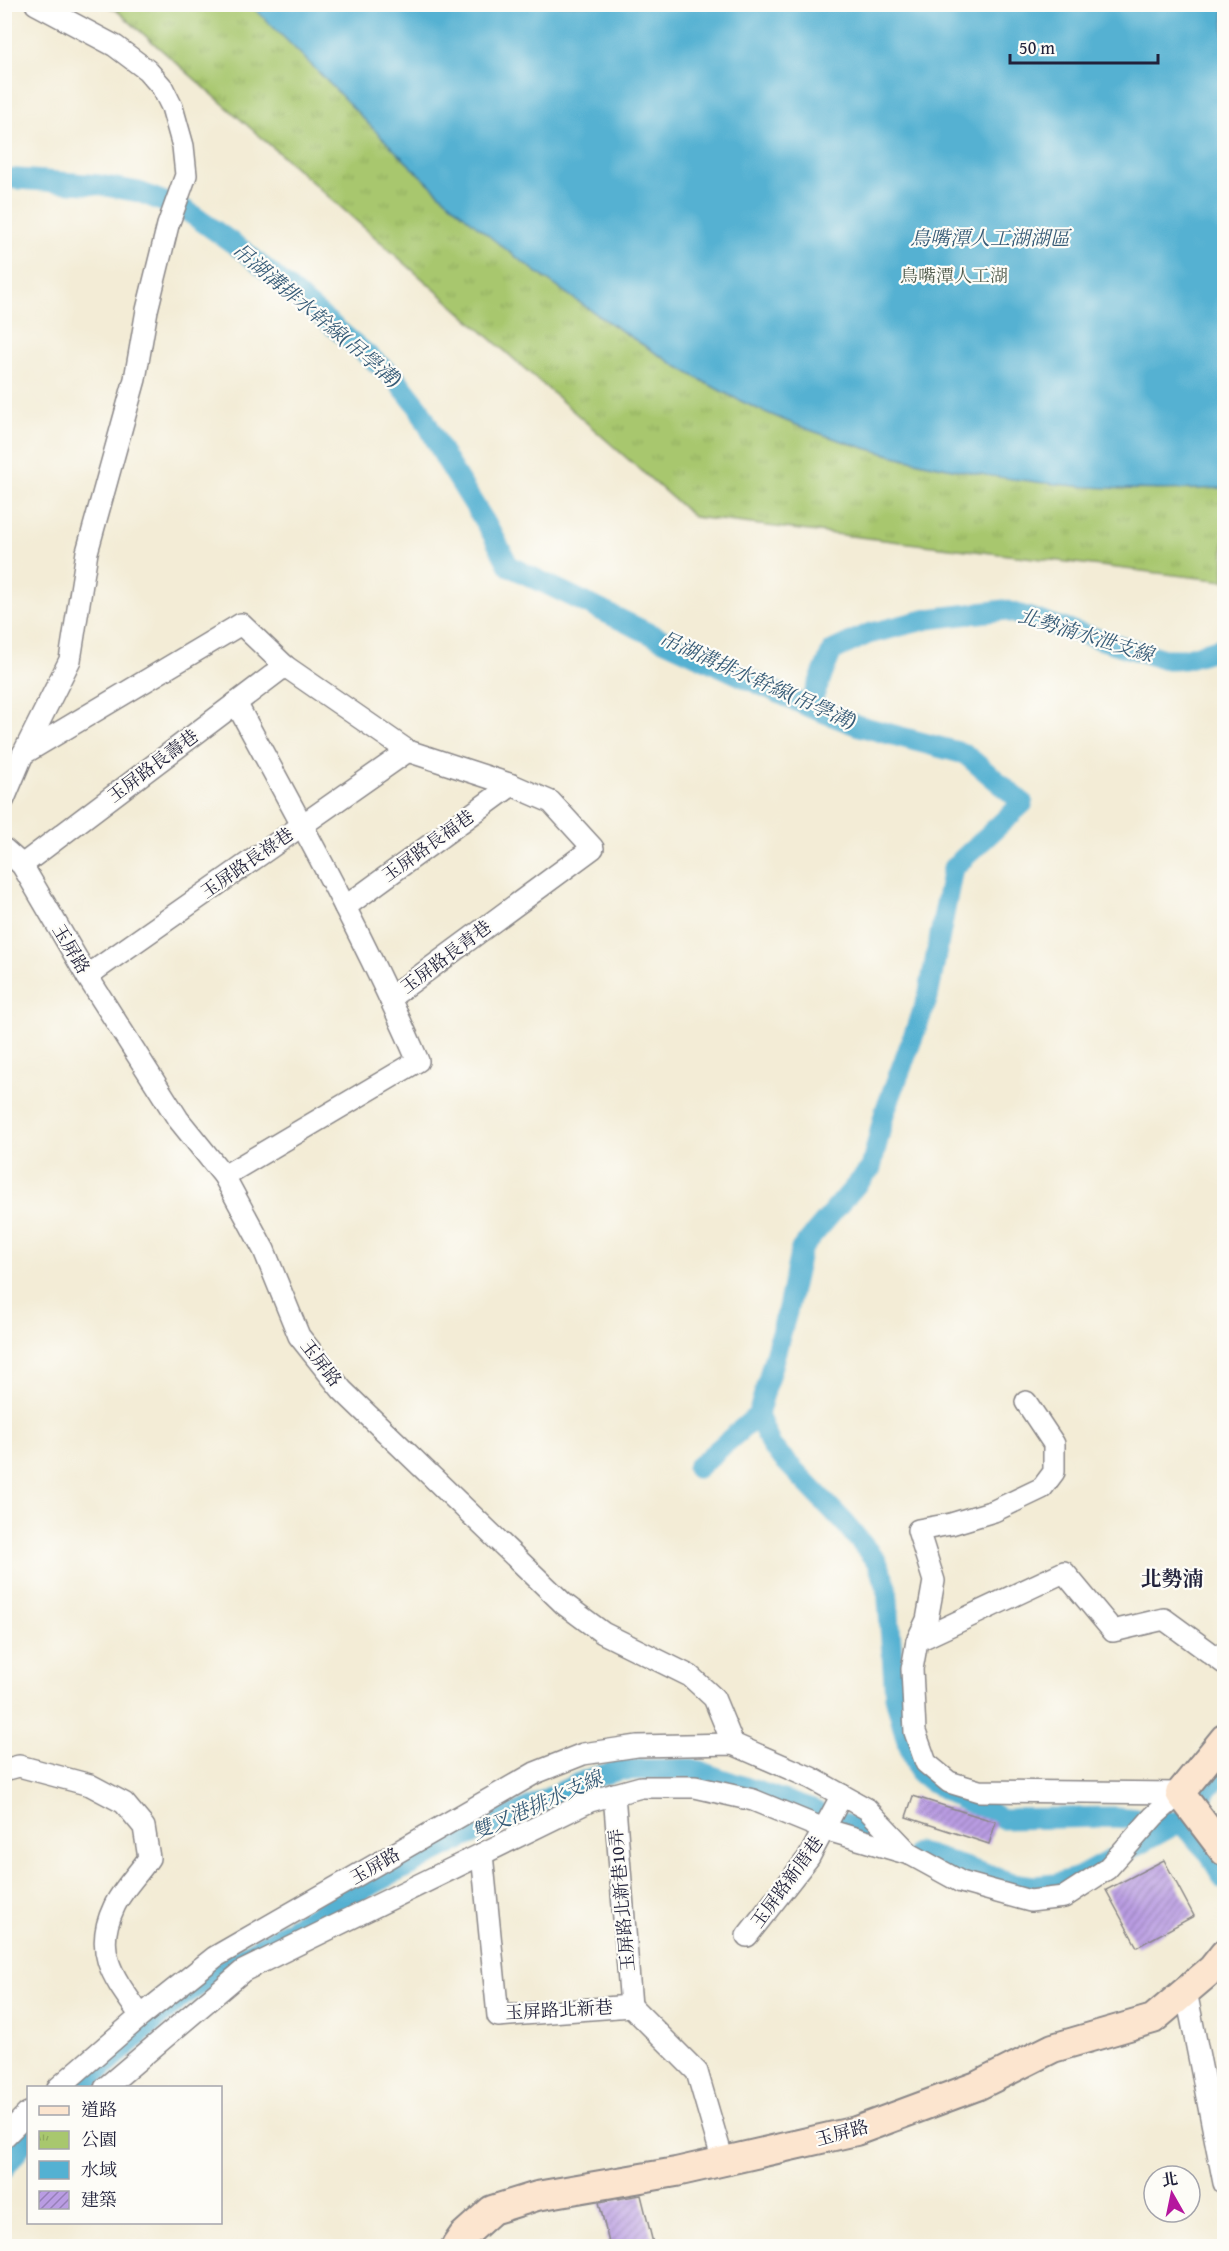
<svg xmlns="http://www.w3.org/2000/svg" width="1229" height="2251" font-family="'Gentium Book Plus','Noto Serif TC',serif">
  <defs>
    <pattern id="park-tufts" width="24" height="20" patternUnits="userSpaceOnUse" patternTransform="scale(1.5)"><rect width="24" height="20" fill="#a8c76e"/><path d="M3 7l-1-3M5 7V3M7 7l1-3M15 17l-1-3M17 17v-4M19 17l1-3" fill="none" stroke="#90ab60"/></pattern>
    <pattern id="building-hatch" width="6" height="6" patternUnits="userSpaceOnUse" patternTransform="scale(1.5)"><rect width="6" height="6" fill="#b99ce2"/><path d="M-1 1l2-2M0 6l6-6M5 7l2-2" fill="none" stroke="#967fb8"/></pattern>
  </defs>
  <rect width="100%" height="100%" fill="#fdfcf7"/>
  <filter id="ink" filterUnits="userSpaceOnUse"><feTurbulence type="fractalNoise" baseFrequency=".0167" numOctaves="2"/><feDisplacementMap in="SourceGraphic" scale="12" xChannelSelector="R" yChannelSelector="G"/><feConvolveMatrix kernelMatrix="1 2 1 2 8 2 1 2 1" color-interpolation-filters="sRGB"/></filter>
  <filter id="wash" filterUnits="userSpaceOnUse"><feTurbulence type="fractalNoise" baseFrequency=".008" numOctaves="4" result="noise"/><feDisplacementMap in="SourceGraphic" scale="24" xChannelSelector="R" yChannelSelector="G"/><feGaussianBlur stdDeviation="1.35" result="paint"/><feColorMatrix in="noise" values="0 0 0 0 0 0 0 0 0 0 0 0 0 0 0 0 0 1.4 0 .05"/><feComposite in="paint" operator="in"/></filter>
  <g filter="url(#wash)">
    <rect width="100%" height="100%" fill="#f3ecd6"/>
    <polygon fill="url(#park-tufts)" stroke="#657454" stroke-width="1.5" points="105,5 1224,5 1224,581 694,517 116,10"/>
    <path fill="#54b1d2" stroke="#3b6a86" stroke-width="1.5" d="M250,5H1224V488C1074,497 896,471 758,409C706,386 658,355 611,324C561,290 510,255 465,216C388,150 324,73 250,5Z"/>
    <g fill="none" stroke-linecap="round" stroke-linejoin="round">
      <g stroke="#54b1d2" stroke-width="21">
        <polyline points="4,178 100,185 139,192 187,211 244,251 396,379 419,408 445,458 493,535 509,566 646,632 809,707 856,725 965,754 1023,803 953,868 928,997 885,1111 871,1168 801,1249 787,1312 758,1415 697,1468"/>
        <polyline points="809,707 832,651 868,634 928,619 1004,610 1164,659 1185,659 1224,647"/>
        <polyline points="758,1415 771,1446 844,1522 877,1562 887,1587 895,1696 906,1738 920,1774 961,1799 978,1806 1002,1819 1114,1817 1180,1822 1209,1853 1224,1880"/>
        <polyline points="918,1852 1012,1883 1034,1886 1055,1884 1079,1877 1180,1822 1224,1770"/>
        <polyline points="80,2088 182,1997 247,1954 326,1909 447,1846 588,1779 620,1770 692,1769 815,1811 872,1836"/>
        <polyline points="4,2169 28,2137"/>
      </g>
    </g>
    <g id="blocks">
      <g fill="url(#building-hatch)">
        <polygon points="913,1796 996,1822 989,1844 906,1817"/>
        <polygon points="1164,1860 1194,1916 1137,1947 1106,1890"/>
        <polygon points="641,2195 654,2247 610,2247 599,2202"/>
      </g>
    </g>
  </g>
  <g filter="url(#ink)">
    <use href="#blocks" fill-opacity="0" stroke="#8a8788" stroke-width="1.5"/>
    <g fill="none" stroke-linecap="round" stroke-linejoin="round">
      <g stroke="#8a8788" stroke-width="24">
        <g id="street">
          <polyline points="23,754 241,624 285,666 408,751 512,785 551,802 593,848 390,998"/>
          <polyline points="4,799 23,754 70,660 87,552 135,379 147,310 168,225 186,175 183,146 172,107 162,87 147,70 115,46 36,4"/>
          <polyline points="4,849 22,865 87,976 178,1119 224,1176 264,1250 299,1336 342,1390 564,1604 603,1633 690,1676 714,1698 733,1744"/>
          <polyline points="22,865 285,666"/>
          <polyline points="345,907 512,785"/>
          <polyline points="87,976 408,751"/>
          <path d="M224,1176L418,1061C365,938 300,821 236,703"/>
          <polyline points="1026,1402 1054,1444 1054,1472 1042,1488 994,1511 951,1524 918,1530 934,1581 927,1620 917,1641 912,1669 915,1732 926,1763 949,1782 979,1791 1180,1793"/>
          <polyline points="917,1641 1064,1572 1113,1631 1164,1619 1224,1663"/>
          <path d="M4,1770L19,1766L90,1785L124,1803L144,1827L149,1858C139,1873 121,1891 114,1907C92,1953 115,1979 141,2016"/>
          <polyline points="614,1794 631,2006"/>
          <polyline points="482,1854 498,2016 631,2006 697,2072 723,2161"/>
          <polyline points="747,1936 809,1857 842,1795"/>
          <polyline points="1186,1991 1224,2183"/>
          <polyline points="58,2088 141,2016 215,1957 535,1773 583,1754 637,1746 733,1744 811,1778 867,1809 910,1854 961,1882 1030,1901 1064,1897 1107,1869 1154,1816 1180,1793"/>
          <polyline points="105,2088 243,1971 590,1801 641,1787 695,1787 753,1800 824,1829 909,1854"/>
          <polyline points="4,2137 28,2113"/>
        </g>
      </g>
      <g stroke="#8a8788" stroke-width="32">
        <g id="secondary">
          <polyline points="1224,1739 1180,1793 1224,1851"/>
          <polyline points="456,2246 463,2236 492,2210 537,2196 676,2172 856,2131 977,2086 1053,2048 1153,2019 1212,1969 1224,1954"/>
        </g>
      </g>
      <use href="#street" stroke="#fff" stroke-width="21"/>
      <use href="#secondary" stroke="#fce5cf" stroke-width="28"/>
    </g>
  </g>
  <g text-anchor="middle" stroke-width="4.5" stroke-linejoin="round" paint-order="stroke">
    <g font-size="18" fill="#515c4d" stroke="#fdfcf7">
      <text x="954" y="282">鳥嘴潭人工湖</text>
    </g>
    <g font-size="18" fill="#22223b" stroke="#fdfcf7">
      <text transform="translate(153 766) rotate(-37)" y="6">玉屏路長壽巷</text>
      <text transform="translate(428 846) rotate(-36)" y="6">玉屏路長福巷</text>
      <text transform="translate(247 863) rotate(-35)" y="6">玉屏路長祿巷</text>
      <text transform="translate(71 949) rotate(59)" y="6">玉屏路</text>
      <text transform="translate(446 957) rotate(-37)" y="6">玉屏路長青巷</text>
      <text transform="translate(321 1363) rotate(52)" y="6">玉屏路</text>
      <text transform="translate(375 1866) rotate(-30)" y="6">玉屏路</text>
      <text transform="translate(787 1882) rotate(-54)" y="6">玉屏路新厝巷</text>
      <text transform="translate(622 1900) rotate(-95)" y="6">玉屏路北新巷10弄</text>
      <text transform="translate(559 2010) rotate(-3)" y="6">玉屏路北新巷</text>
      <text transform="translate(842 2133) rotate(-15)" y="6">玉屏路</text>
    </g>
    <g font-size="20" font-style="italic" fill="#365b77" stroke="#fdfcf7">
      <text x="990" y="245">鳥嘴潭人工湖湖區</text>
      <text transform="translate(317 315) rotate(40)" y="7">吊湖溝排水幹線(吊學溝)</text>
      <text transform="translate(1086 635) rotate(17)" y="7">北勢湳水泄支線</text>
      <text transform="translate(758 680) rotate(24)" y="7">吊湖溝排水幹線(吊學溝)</text>
      <text transform="translate(537 1805) rotate(-24)" y="7">雙叉港排水支線</text>
    </g>
    <g font-size="21" font-weight="bold" fill="#22223b" stroke="#fdfcf7">
      <text x="1172" y="1586">北勢湳</text>
    </g>
  </g>
  <rect width="1229" height="2251" fill="none" stroke="#fdfcf7" stroke-width="24"/>
  <rect x="27" y="2086" width="195" height="138" fill="#fdfcf7" stroke="#a5a5ac" stroke-width="1.5"/>
  <rect x="39" y="2106" width="30" height="9" fill="#fce5cf" stroke="#a5a5ac" stroke-width="1.5"/>
  <text x="81" y="2116" font-size="18" fill="#22223b">道路</text>
  <rect x="39" y="2131" width="30" height="18" fill="url(#park-tufts)" stroke="#a5a5ac" stroke-width="1.5"/>
  <text x="81" y="2146" font-size="18" fill="#22223b">公園</text>
  <rect x="39" y="2161" width="30" height="18" fill="#54b1d2" stroke="#a5a5ac" stroke-width="1.5"/>
  <text x="81" y="2176" font-size="18" fill="#22223b">水域</text>
  <rect x="39" y="2191" width="30" height="18" fill="url(#building-hatch)" stroke="#a5a5ac" stroke-width="1.5"/>
  <text x="81" y="2206" font-size="18" fill="#22223b">建築</text>
  <g transform="translate(1172 2194) rotate(351)"><circle r="28" fill="#fdfcf7" stroke="#a5a5ac" stroke-width="1.5"/>
  <path d="M0-4.5L10 22L0 15L-10 22Z" fill="#b5179e"/>
  <text y="-9" font-size="16" font-weight="bold" text-anchor="middle" fill="#22223b">北</text>
  </g>
  <path d="M1010 54v9h148v-9" fill="none" stroke="#22223b" stroke-width="3"/>
  <text x="1019" y="54" font-size="18" fill="#22223b" stroke="#fdfcf7" stroke-width="4.5" paint-order="stroke">50 m</text>
</svg>
